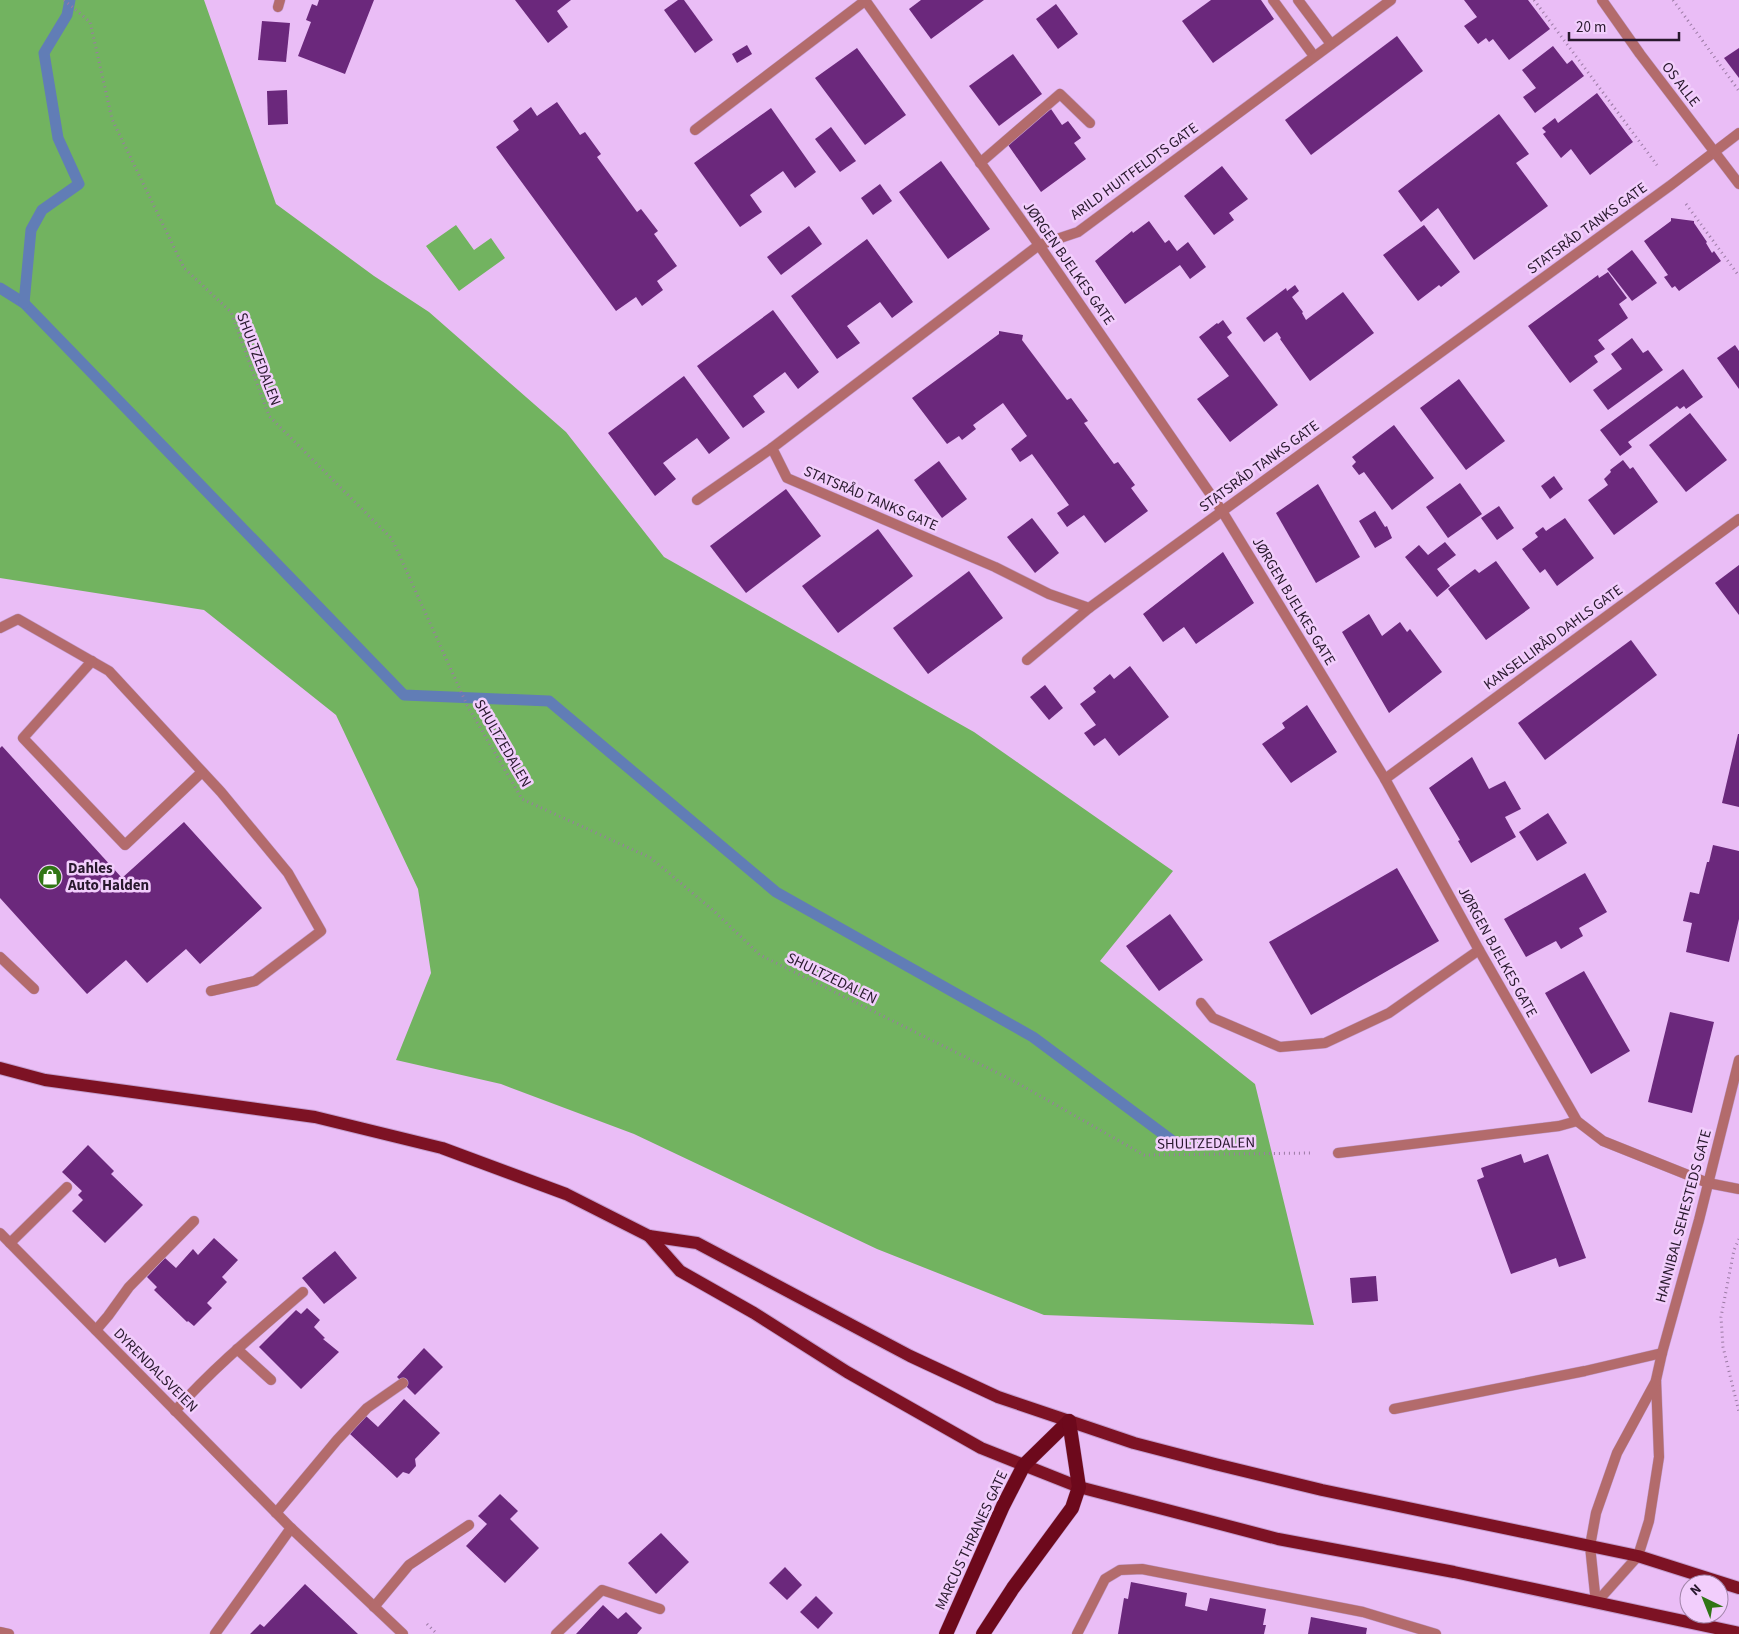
<svg xmlns="http://www.w3.org/2000/svg" width="1739" height="1634" font-family="'Source Sans 3',sans-serif">
  <rect width="100%" height="100%" fill="#eabdf6"/>
  <g fill="#72b360">
    <polygon points="0,0 204,0 276,204 374,276 429,312 566,432 664,557 974,732 1173,871 1100,961 1255,1084 1314,1325 1044,1315 877,1249 634,1134 501,1084 396,1060 431,973 418,889 336,715 204,610 0,578"/>
    <polygon points="456,225 474,250 491,238 505,258 459,291 426,246"/>
  </g>
  <g fill="none" stroke-linecap="round" stroke-linejoin="round">
    <g stroke="#617db6" stroke-width="11">
      <polyline points="0,288 24,303 404,695 549,701 776,892 1033,1037 1178,1145"/>
      <polyline points="24,303 31,230 42,210 79,184 58,138 44,53 67,15 70,0"/>
    </g>
  </g>
  <g fill="#6b287c">
    <polygon points="319,0 374,0 345,74 298,56 311,22 306,20 312,4 317,6"/>
    <polygon points="515,0 571,0 557,11 568,27 548,43"/>
    <polygon points="678,0 684,0 713,40 695,53 664,10"/>
    <polygon points="921,0 984,0 931,39 909,9"/>
    <polygon points="1211,0 1261,0 1274,19 1213,63 1182,21"/>
    <polygon points="1464,0 1528,0 1550,29 1509,60 1493,39 1489,42 1486,38 1478,44 1464,26 1477,17"/>
    <polygon points="1056,4 1078,34 1058,49 1036,19"/>
    <polygon points="262,21 290,23 286,62 258,60"/>
    <polygon points="1397,36 1423,71 1311,155 1285,120"/>
    <polygon points="747,45 752,54 737,63 732,54"/>
    <polygon points="1553,46 1567,64 1572,60 1584,76 1535,113 1523,97 1536,88 1522,70"/>
    <polygon points="857,48 906,115 865,145 815,78"/>
    <polygon points="1739,48 1739,78 1724,58"/>
    <polygon points="1013,54 1042,94 999,126 969,86"/>
    <polygon points="287,90 288,124 268,125 267,91"/>
    <polygon points="1597,93 1633,142 1590,175 1571,149 1561,158 1543,134 1546,132 1542,128 1555,118 1558,123"/>
    <polygon points="557,102 580,135 585,132 601,154 597,157 637,212 641,209 658,231 654,234 677,266 657,281 663,290 642,306 636,297 616,311 496,147 519,130 513,121 531,107 537,116"/>
    <polygon points="771,108 816,172 795,188 783,171 750,195 762,212 740,227 694,163"/>
    <polygon points="1051,109 1062,125 1068,121 1081,138 1074,143 1086,159 1041,192 1006,142"/>
    <polygon points="1499,114 1529,154 1516,163 1548,206 1474,260 1438,208 1421,222 1398,191"/>
    <polygon points="831,127 856,161 840,172 815,139"/>
    <polygon points="941,161 990,229 948,259 899,192"/>
    <polygon points="1222,166 1248,199 1229,213 1234,220 1214,235 1184,196"/>
    <polygon points="880,184 892,201 873,215 861,198"/>
    <polygon points="1671,218 1694,221 1694,223 1707,242 1706,243 1712,253 1714,251 1721,261 1679,291 1675,286 1672,288 1664,277 1668,275 1644,241 1671,221"/>
    <polygon points="1149,221 1165,243 1169,240 1177,251 1188,242 1206,267 1190,279 1180,265 1125,304 1095,261 1132,231 1133,233"/>
    <polygon points="1424,225 1460,272 1441,287 1439,285 1418,301 1383,255"/>
    <polygon points="809,226 822,244 781,275 767,257"/>
    <polygon points="867,239 913,302 892,318 880,302 847,326 860,343 837,359 791,296"/>
    <polygon points="1632,250 1657,283 1632,301 1607,269"/>
    <polygon points="1608,272 1627,298 1619,304 1628,318 1598,340 1605,349 1594,356 1598,362 1570,383 1528,326 1598,275 1599,278"/>
    <polygon points="1295,285 1299,291 1292,297 1303,312 1302,313 1306,320 1343,292 1374,333 1310,381 1280,339 1281,338 1277,332 1264,342 1246,318 1286,288 1287,291"/>
    <polygon points="773,310 819,372 798,389 785,372 753,396 765,412 743,428 697,366"/>
    <polygon points="1223,320 1232,333 1227,337 1278,405 1230,442 1197,399 1229,376 1199,337 1217,323 1218,324"/>
    <polygon points="999,331 1023,335 1022,340 1067,400 1071,398 1088,421 1084,423 1114,464 1118,462 1135,485 1131,488 1148,511 1105,543 1084,515 1067,527 1057,513 1069,505 1032,454 1020,462 1011,449 1027,436 1003,403 973,425 976,429 962,440 959,436 947,444 912,398 999,334"/>
    <polygon points="1632,338 1643,353 1648,350 1663,370 1608,410 1593,390 1622,369 1611,354"/>
    <polygon points="1735,345 1739,351 1739,389 1717,358"/>
    <polygon points="1683,369 1703,397 1686,409 1684,406 1680,409 1677,406 1628,442 1632,447 1620,456 1600,430"/>
    <polygon points="684,376 730,438 709,454 697,438 663,463 676,479 655,496 608,433"/>
    <polygon points="1459,379 1505,441 1466,470 1420,408"/>
    <polygon points="1690,413 1727,460 1686,492 1649,445"/>
    <polygon points="1394,425 1434,478 1392,510 1364,472 1359,475 1352,466 1356,462 1352,457"/>
    <polygon points="1623,460 1630,469 1633,467 1658,502 1614,535 1588,500 1608,485 1604,479 1611,472 1610,470"/>
    <polygon points="939,461 967,499 942,518 914,480"/>
    <polygon points="1554,476 1563,489 1550,499 1541,486"/>
    <polygon points="1460,483 1482,514 1448,538 1426,507"/>
    <polygon points="1318,484 1360,557 1316,583 1276,513"/>
    <polygon points="786,489 821,536 746,593 710,546"/>
    <polygon points="1499,506 1514,528 1497,540 1481,518"/>
    <polygon points="1375,511 1385,527 1387,526 1392,538 1375,548 1359,521"/>
    <polygon points="1032,518 1059,553 1035,573 1007,537"/>
    <polygon points="1565,518 1594,558 1557,586 1545,569 1540,573 1522,549 1538,537 1535,533 1543,527 1546,531"/>
    <polygon points="878,529 913,576 838,633 802,586"/>
    <polygon points="1445,542 1456,555 1437,569 1450,586 1437,597 1405,557 1419,545 1428,555"/>
    <polygon points="1223,552 1254,603 1196,644 1184,627 1163,642 1143,614"/>
    <polygon points="1496,561 1530,608 1486,640 1448,589 1475,569 1479,573"/>
    <polygon points="1739,565 1739,615 1715,583"/>
    <polygon points="969,571 1003,618 928,674 893,628"/>
    <polygon points="1369,614 1382,636 1400,622 1407,632 1410,629 1442,672 1389,713 1342,632"/>
    <polygon points="1631,640 1657,675 1545,760 1518,723"/>
    <polygon points="1130,666 1169,717 1119,756 1105,738 1094,746 1084,733 1096,725 1080,704 1096,692 1093,688 1110,674 1114,679"/>
    <polygon points="1045,685 1063,708 1049,720 1030,697"/>
    <polygon points="1307,705 1337,752 1291,783 1262,744 1285,728 1282,723"/>
    <polygon points="1738,734 1739,734 1739,807 1722,803"/>
    <polygon points="2,746 122,878 184,822 262,908 200,964 186,949 147,983 126,960 87,994 0,898 0,748"/>
    <polygon points="1472,757 1489,789 1505,781 1521,809 1505,817 1516,837 1471,863 1458,841 1460,840 1429,788"/>
    <polygon points="1548,813 1567,843 1537,861 1519,832"/>
    <polygon points="1713,845 1739,851 1739,919 1729,962 1686,952 1692,923 1683,921 1690,892 1699,894 1707,862 1709,862"/>
    <polygon points="1397,868 1439,941 1311,1015 1269,942"/>
    <polygon points="1585,873 1607,912 1579,928 1583,936 1561,949 1556,941 1526,957 1504,919"/>
    <polygon points="1170,914 1203,960 1159,991 1126,946"/>
    <polygon points="1584,971 1630,1051 1591,1074 1545,993"/>
    <polygon points="1670,1012 1714,1022 1692,1113 1648,1102"/>
    <polygon points="88,1145 114,1171 111,1174 143,1205 105,1243 72,1211 83,1200 78,1195 82,1191 62,1172"/>
    <polygon points="1521,1154 1524,1163 1548,1154 1586,1258 1559,1267 1556,1258 1511,1274 1477,1180 1484,1177 1481,1168"/>
    <polygon points="214,1238 238,1260 222,1277 227,1282 207,1303 212,1308 194,1326 188,1321 187,1322 154,1290 157,1287 147,1277 165,1258 176,1268 193,1249 198,1255"/>
    <polygon points="335,1251 357,1278 324,1304 302,1278"/>
    <polygon points="1376,1276 1378,1301 1352,1303 1350,1278"/>
    <polygon points="307,1308 320,1320 314,1327 325,1338 323,1339 339,1352 301,1389 259,1347 296,1310 301,1314"/>
    <polygon points="424,1348 443,1367 415,1395 397,1377"/>
    <polygon points="404,1399 440,1433 415,1459 416,1466 409,1474 403,1472 397,1478 350,1434 366,1416 378,1427"/>
    <polygon points="500,1494 518,1511 510,1519 539,1548 505,1583 466,1546 487,1524 478,1516"/>
    <polygon points="661,1533 689,1562 656,1594 628,1563"/>
    <polygon points="785,1567 802,1585 787,1600 769,1583"/>
    <polygon points="1131,1582 1187,1593 1185,1606 1207,1611 1210,1598 1266,1609 1263,1625 1266,1625 1264,1634 1118,1634 1124,1598 1128,1599"/>
    <polygon points="305,1584 358,1634 250,1634 260,1624 264,1627"/>
    <polygon points="816,1596 833,1613 818,1629 800,1612"/>
    <polygon points="603,1605 618,1619 626,1612 642,1628 637,1634 576,1634"/>
    <polygon points="1311,1617 1367,1628 1366,1634 1308,1634"/>
  </g>
  <g fill="none" stroke-linecap="round" stroke-linejoin="round">
    <g stroke="#c39cce" stroke-width="11">
      <g id="service">
        <polyline points="1273,0 1314,56"/>
        <polyline points="1298,0 1331,44"/>
        <polyline points="278,7 280,0"/>
        <polyline points="980,163 1060,94 1090,123"/>
        <polyline points="697,500 772,448"/>
        <polyline points="0,628 18,619 109,671 221,792 288,873 321,931 255,981 211,991"/>
        <polyline points="1027,660 1089,608"/>
        <polyline points="92,661 23,738 125,845 202,772"/>
        <polyline points="0,957 34,989"/>
        <polyline points="1201,1003 1213,1018 1280,1047 1325,1043 1389,1013 1479,950"/>
        <polyline points="1338,1153 1559,1126 1577,1121"/>
        <polyline points="0,1233 291,1528 403,1634"/>
        <polyline points="10,1243 67,1187"/>
        <polyline points="96,1330 108,1316 129,1287 194,1221"/>
        <polyline points="237,1349 271,1380"/>
        <polyline points="1394,1409 1585,1371 1662,1353"/>
        <path d="M175,1411C214,1367 259,1330 303,1292"/>
        <polyline points="276,1513 337,1440 367,1408 403,1383"/>
        <polyline points="374,1607 409,1565 469,1525"/>
        <polyline points="215,1634 291,1528"/>
        <polyline points="556,1634 602,1590 660,1609"/>
        <polyline points="1077,1634 1105,1579 1120,1570 1142,1569 1363,1612 1436,1634"/>
      </g>
    </g>
    <g stroke="#c39cce" stroke-width="11">
      <g id="minor">
        <polyline points="865,0 1039,245 1222,511 1385,779 1479,950 1577,1121 1603,1141 1708,1183 1739,1189"/>
        <polyline points="1391,0 1078,232 1039,245 772,448 787,478 995,567 1049,594 1089,608 1671,185 1739,133"/>
        <polyline points="1602,0 1640,54 1739,184"/>
        <polyline points="695,130 866,0"/>
        <polyline points="1385,779 1739,519"/>
      </g>
    </g>
    <g stroke="#c39cce" stroke-width="11">
      <g id="tertiary">
        <polyline points="1596,1603 1638,1556 1649,1521 1659,1457 1656,1380 1662,1353 1699,1220 1739,1060"/>
        <polyline points="1596,1603 1590,1546 1596,1513 1617,1453 1656,1381"/>
        <polyline points="0,1632 9,1634"/>
      </g>
    </g>
    <g stroke="#c39cce" stroke-width="14">
      <g id="primary">
        <polyline points="0,1068 45,1080 315,1117 442,1148 566,1194 649,1236 697,1243 910,1356 998,1397 1069,1421 1134,1443 1215,1464 1322,1490 1638,1556 1739,1588"/>
        <polyline points="649,1236 680,1271 754,1313 847,1372 981,1448 1079,1487 1278,1539 1454,1572 1739,1633"/>
      </g>
    </g>
    <g stroke="#c39cce" stroke-width="15">
      <g id="trunk">
        <polyline points="946,1634 1003,1506 1024,1465 1069,1421"/>
        <polyline points="983,1634 1013,1588 1072,1508 1079,1487 1069,1421"/>
      </g>
    </g>
    <g stroke="#9b7aa4" stroke-width="3" stroke-dasharray="1 4" stroke-linecap="butt">
      <polyline points="64,0 90,22 112,119 184,268 231,312 269,416 392,539 467,705 522,799 651,858 715,912 760,955 1012,1080 1144,1155 1313,1153"/>
      <polyline points="1534,0 1657,165"/>
      <polyline points="1673,0 1739,91"/>
      <polyline points="1686,204 1739,276"/>
      <polyline points="1739,1239 1734,1250 1721,1317 1723,1347 1739,1412"/>
      <polyline points="427,1624 437,1634"/>
    </g>
    <use href="#service" stroke="#b36b6c" stroke-width="10"/>
    <use href="#minor" stroke="#b36b6c" stroke-width="10"/>
    <use href="#tertiary" stroke="#b36b6c" stroke-width="10"/>
    <use href="#primary" stroke="#7d1224" stroke-width="12"/>
    <use href="#trunk" stroke="#6d091c" stroke-width="14"/>
  </g>
  <defs>
    <g id="shop-disc" transform="scale(1.25)"><circle r="9.5" fill="#307515" stroke="#f2cefc"/><path d="M-5-2.5h2.3a2.7 3.5 0 0 1 5.4 0H5L5.5 6h-11ZM-1.5-2.5h3a1.5 2.3 0 0 0-3 0Z" fill="#fff"/></g>
  </defs>
  <g fill-rule="evenodd">
    <use href="#shop-disc" x="50" y="877"/>
  </g>
  <g text-anchor="middle" stroke-width="5" stroke-linejoin="round" paint-order="stroke">
    <g font-size="15" fill="#28182d" stroke="#f2cefc">
      <text transform="translate(1681 84) rotate(52)" y="5">OS ALLE</text>
      <text transform="translate(1134 171) rotate(-36)" y="5">ARILD HUITFELDTS GATE</text>
      <text transform="translate(1587 228) rotate(-36)" y="5">STATSRÅD TANKS GATE</text>
      <text transform="translate(1069 263) rotate(55)" y="5">JØRGEN BJELKES GATE</text>
      <text transform="translate(259 359) rotate(69)" y="5">SHULTZEDALEN</text>
      <text transform="translate(1259 466) rotate(-36)" y="5">STATSRÅD TANKS GATE</text>
      <text transform="translate(871 498) rotate(23)" y="5">STATSRÅD TANKS GATE</text>
      <text transform="translate(1294 601) rotate(59)" y="5">JØRGEN BJELKES GATE</text>
      <text transform="translate(1553 637) rotate(-36)" y="5">KANSELLIRÅD DAHLS GATE</text>
      <text transform="translate(503 743) rotate(60)" y="5">SHULTZEDALEN</text>
      <text transform="translate(1498 952) rotate(61)" y="5">JØRGEN BJELKES GATE</text>
      <text transform="translate(832 978) rotate(26)" y="5">SHULTZEDALEN</text>
      <text transform="translate(1206 1143) rotate(-1)" y="5">SHULTZEDALEN</text>
      <text transform="translate(1683 1216) rotate(-75)" y="5">HANNIBAL SEHESTEDS GATE</text>
      <text transform="translate(156 1370) rotate(45)" y="5">DYRENDALSVEIEN</text>
      <text transform="translate(971 1540) rotate(-65)" y="5">MARCUS THRANES GATE</text>
    </g>
    <g font-size="15" font-weight="bold" fill="#28182d" stroke="#f2cefc" text-anchor="start">
      <text x="68" y="873">Dahles<tspan x="68" dy="17">Auto Halden</tspan></text>
    </g>
  </g>
  <g transform="translate(1704 1599) rotate(317)"><circle r="24" fill="#f2cefc" stroke="#a185a9"/>
  <path d="M0-4L9 19L0 12L-9 19Z" fill="#307515"/>
  <text y="-8" font-size="14" font-weight="bold" text-anchor="middle" fill="#28182d">N</text>
  </g>
  <path d="M1569 32v8h110v-8" fill="none" stroke="#28182d" stroke-width="2.5"/>
  <text x="1576" y="32" font-size="15" fill="#28182d" stroke="#f2cefc" stroke-width="4" paint-order="stroke">20 m</text>
</svg>
